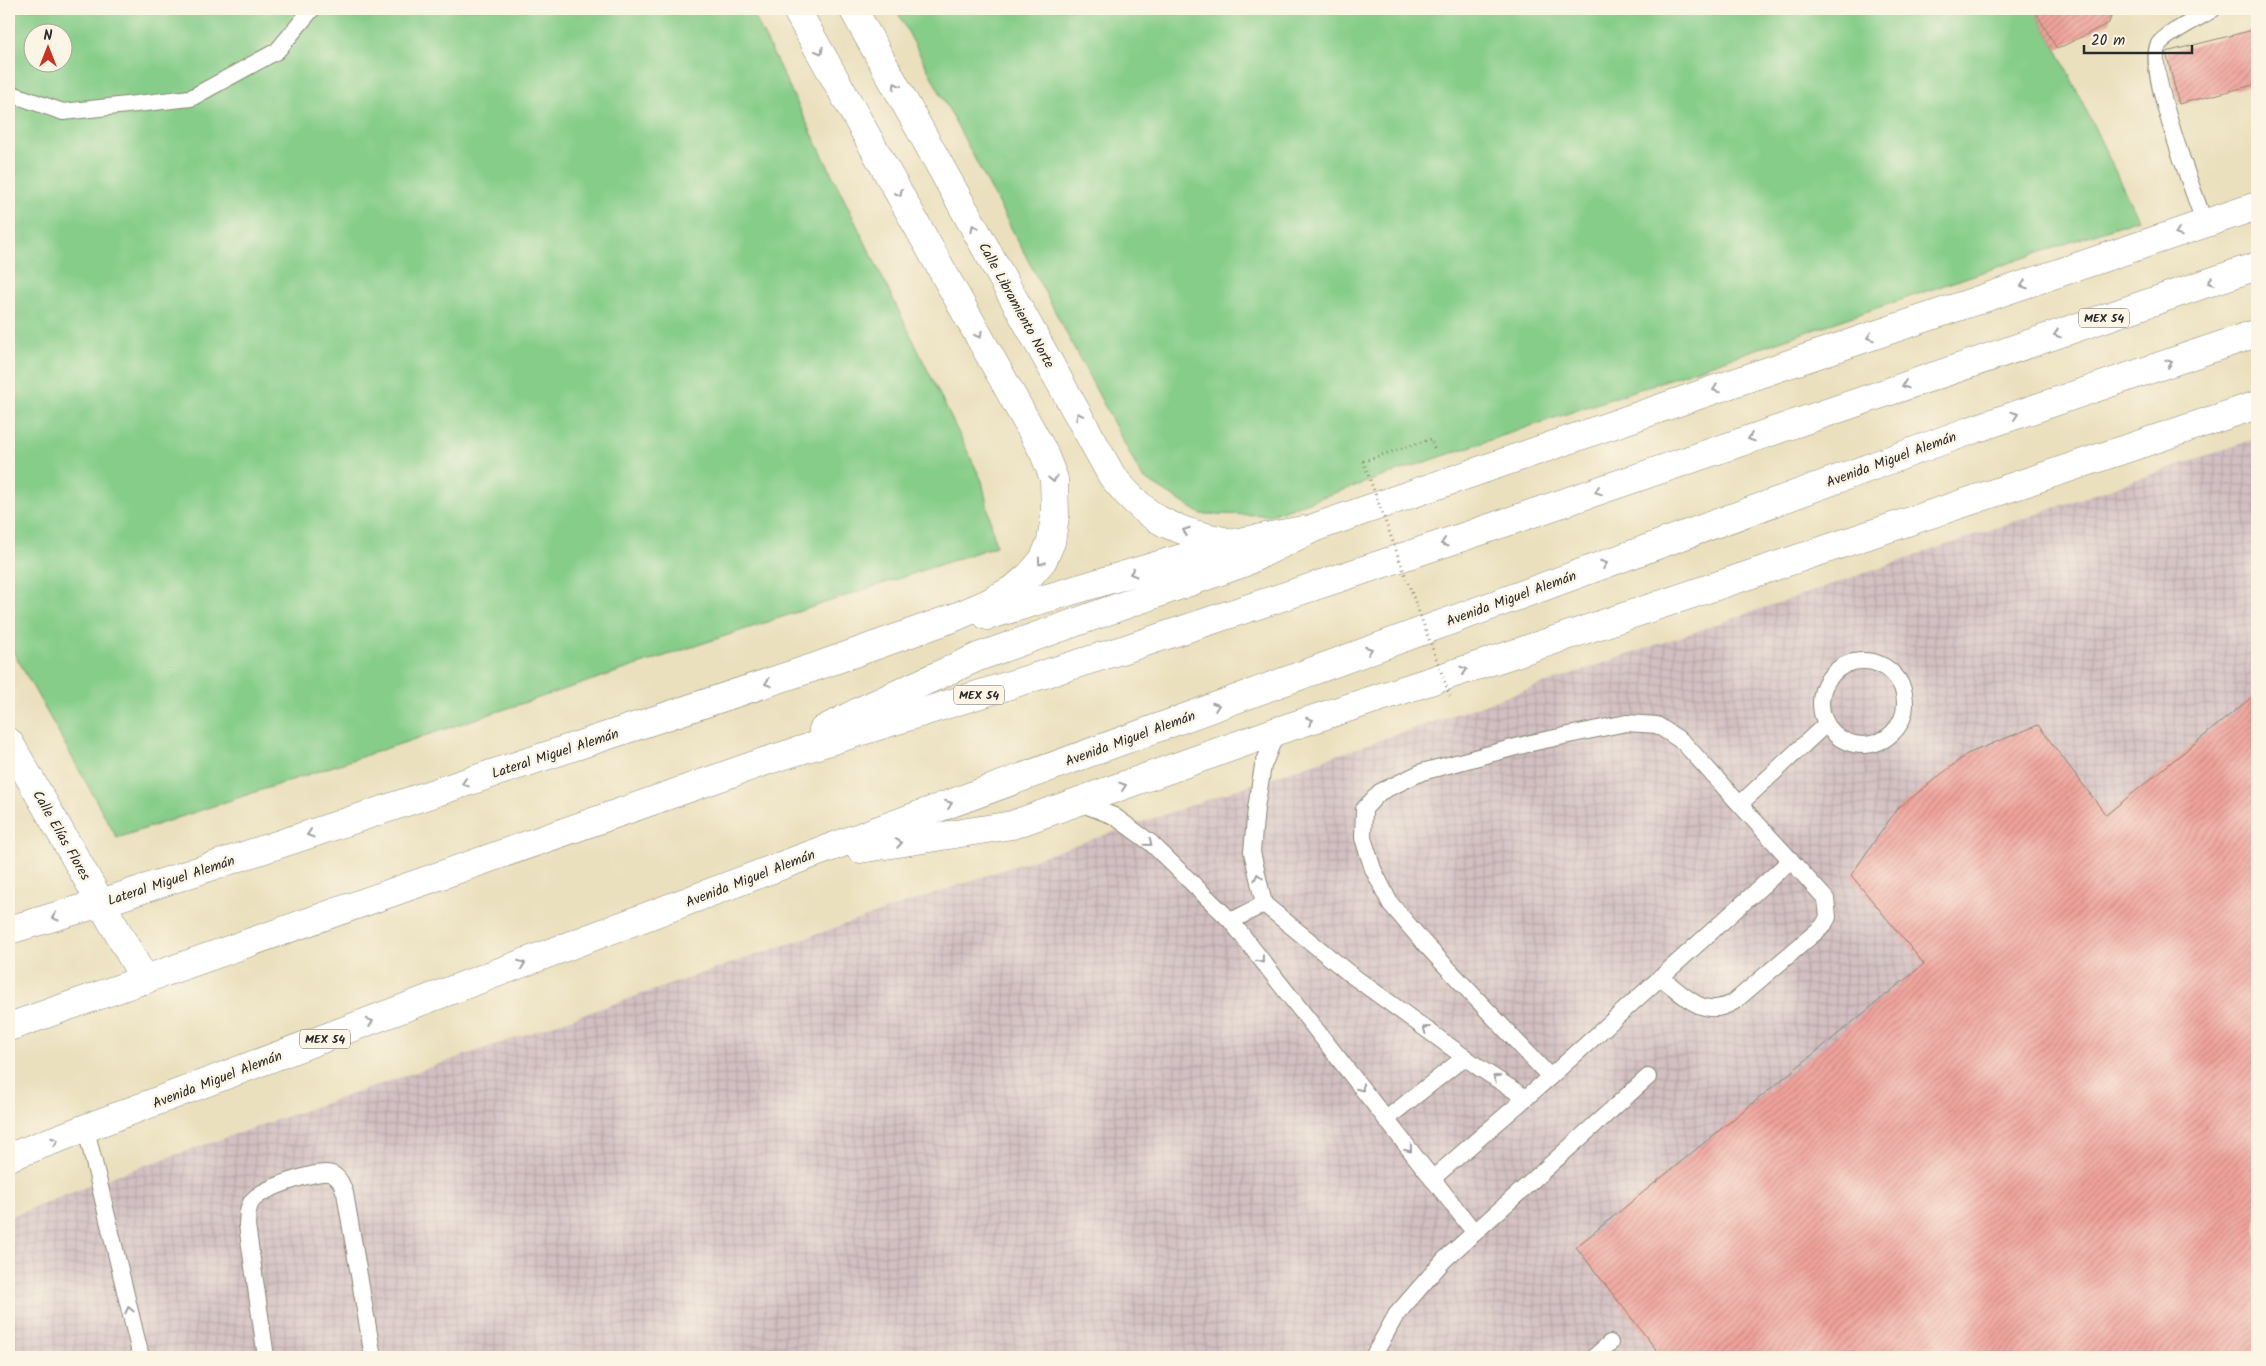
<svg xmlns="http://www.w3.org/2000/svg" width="2266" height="1366" font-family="Kalam,sans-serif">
  <defs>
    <pattern id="industrial-grid" width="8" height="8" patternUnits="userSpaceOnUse" patternTransform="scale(1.25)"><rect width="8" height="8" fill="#d2bfc1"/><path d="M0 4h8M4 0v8" fill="none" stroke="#b4a4a6"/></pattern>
    <pattern id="building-hatch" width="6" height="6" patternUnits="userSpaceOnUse" patternTransform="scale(1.25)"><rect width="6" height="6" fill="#f0a39c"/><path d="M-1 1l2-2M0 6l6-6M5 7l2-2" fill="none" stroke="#c3857f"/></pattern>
  </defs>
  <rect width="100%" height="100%" fill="#fcf5e5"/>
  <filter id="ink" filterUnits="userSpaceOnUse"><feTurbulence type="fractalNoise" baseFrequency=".02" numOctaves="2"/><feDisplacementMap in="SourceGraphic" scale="10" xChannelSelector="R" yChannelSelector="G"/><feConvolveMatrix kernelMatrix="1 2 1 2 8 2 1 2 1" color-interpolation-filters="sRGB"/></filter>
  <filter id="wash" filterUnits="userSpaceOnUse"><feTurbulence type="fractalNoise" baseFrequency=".0096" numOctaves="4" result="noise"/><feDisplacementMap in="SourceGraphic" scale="20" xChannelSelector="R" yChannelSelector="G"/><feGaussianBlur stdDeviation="1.12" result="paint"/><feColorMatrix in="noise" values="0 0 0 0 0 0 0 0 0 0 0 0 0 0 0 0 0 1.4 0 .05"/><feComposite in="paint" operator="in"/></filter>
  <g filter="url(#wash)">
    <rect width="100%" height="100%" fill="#eae0bd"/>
    <polygon fill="url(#industrial-grid)" points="2257,438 2257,1357 9,1357 9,1217 114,1176"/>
    <g fill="#86cd89" stroke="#587c5a" fill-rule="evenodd">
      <path d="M9,9H751L982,481L996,546L117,838L9,644ZM32,32H62V62H32Z"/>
      <polygon points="896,9 2034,9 2057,49 2138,219 1270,515 1201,514 1142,477"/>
    </g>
    <g id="blocks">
      <g fill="url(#building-hatch)">
        <polygon points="2034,9 2113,9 2109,23 2057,49"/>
        <polygon points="2257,29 2257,84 2179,104 2166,52"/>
        <polygon points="2257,693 2257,1357 1662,1357 1576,1247 1924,964 1851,875 1897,809 1967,754 2038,725 2106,815"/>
      </g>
    </g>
  </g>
  <g filter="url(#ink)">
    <use href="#blocks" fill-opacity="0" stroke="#8a8674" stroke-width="1"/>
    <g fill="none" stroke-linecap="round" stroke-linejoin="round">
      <g stroke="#8a8674" stroke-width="18">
        <g id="lane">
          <polyline points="9,93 63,112 191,98 277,51 312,9"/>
          <path d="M2205,224C2195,195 2144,66 2159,44C2166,34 2201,17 2213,9"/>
          <circle cx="1863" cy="703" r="42"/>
          <polyline points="1277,731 1263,766 1256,808 1252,852 1264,904 1350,974 1481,1069 1526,1098"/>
          <polyline points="1077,802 1114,816 1151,843 1231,921 1475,1233"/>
          <polyline points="1740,804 1826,724"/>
          <polyline points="1231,921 1264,904"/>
          <path d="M1550,1077L1423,942L1390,903L1373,869L1363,838L1364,809L1380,792L1422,772L1531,743L1626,723L1657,725L1683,742L1826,899L1828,917L1823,926L1735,1001C1703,1021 1685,995 1660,977"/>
          <polyline points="1386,1119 1465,1057"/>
          <polyline points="86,1129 141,1357"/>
          <polyline points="1432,1179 1550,1077 1791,860"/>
          <path d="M266,1357L247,1225C248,1214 247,1204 256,1197C267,1188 320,1168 332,1174C340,1178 342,1185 345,1193L373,1357"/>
          <polyline points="1373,1357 1396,1315 1444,1260 1648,1077"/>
          <polyline points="1594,1357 1610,1343"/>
        </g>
      </g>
      <g stroke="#8a8674" stroke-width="29">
        <polyline id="street" points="9,742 145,980"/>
      </g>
      <g stroke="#8a8674" stroke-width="29">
        <g id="secondary">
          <path d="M853,9L1112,476C1126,493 1143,512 1163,522C1185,533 1210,538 1233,543"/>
          <polyline points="987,616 1233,543 1303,530"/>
          <polyline points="9,930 101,903 815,667 953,618 988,603 1015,588 1030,575 1043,560 1051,542 1055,516 1054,479 1043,451 796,9"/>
        </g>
      </g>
      <g stroke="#8a8674" stroke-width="29">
        <g id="highway">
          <polyline points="823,730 860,711 978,657 1243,563 1316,527 1780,367 2257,206"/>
          <polyline points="860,849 1012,825 1277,731 1501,658 2257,405"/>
          <polyline points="9,1027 766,761 1128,648 1466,536 2257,266"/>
          <polyline points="9,1157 799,859 1969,431 2257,333"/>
        </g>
      </g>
      <polyline stroke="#8a8674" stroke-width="3" stroke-dasharray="1 4" stroke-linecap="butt" points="1363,461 1431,439 1435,452"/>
      <use href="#lane" stroke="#fff" stroke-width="16"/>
      <use href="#street" stroke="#fff" stroke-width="28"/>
      <use href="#secondary" stroke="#fff" stroke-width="28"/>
      <use href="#highway" stroke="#fff" stroke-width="28"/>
      <polyline stroke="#8a8674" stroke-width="3" stroke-dasharray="1 4" stroke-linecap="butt" points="1363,461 1450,696"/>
    </g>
    <defs><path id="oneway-chevron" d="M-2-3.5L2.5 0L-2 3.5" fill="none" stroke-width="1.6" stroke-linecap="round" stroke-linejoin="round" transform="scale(1.25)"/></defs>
    <g stroke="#a0a0a0">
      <use href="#oneway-chevron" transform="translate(820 51) rotate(61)"/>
      <use href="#oneway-chevron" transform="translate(896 86) rotate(-119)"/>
      <use href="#oneway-chevron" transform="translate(899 193) rotate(61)"/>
      <use href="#oneway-chevron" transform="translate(974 228) rotate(-119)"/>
      <use href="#oneway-chevron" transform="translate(2178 233) rotate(161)"/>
      <use href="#oneway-chevron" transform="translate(2211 282) rotate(161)"/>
      <use href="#oneway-chevron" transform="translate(2024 285) rotate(161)"/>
      <use href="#oneway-chevron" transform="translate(2057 334) rotate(161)"/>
      <use href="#oneway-chevron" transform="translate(979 335) rotate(61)"/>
      <use href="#oneway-chevron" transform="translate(1870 337) rotate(161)"/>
      <use href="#oneway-chevron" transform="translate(2169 363) rotate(-19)"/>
      <use href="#oneway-chevron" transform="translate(1905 385) rotate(161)"/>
      <use href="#oneway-chevron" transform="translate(1716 389) rotate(161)"/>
      <use href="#oneway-chevron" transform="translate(2015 415) rotate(-19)"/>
      <use href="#oneway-chevron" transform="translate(1079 416) rotate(-119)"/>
      <use href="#oneway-chevron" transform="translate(1751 438) rotate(161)"/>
      <use href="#oneway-chevron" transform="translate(1053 479) rotate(78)"/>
      <use href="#oneway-chevron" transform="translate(1598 491) rotate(161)"/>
      <use href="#oneway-chevron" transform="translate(1186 531) rotate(-160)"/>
      <use href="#oneway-chevron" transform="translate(1444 543) rotate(162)"/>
      <use href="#oneway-chevron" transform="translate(1041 562) rotate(125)"/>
      <use href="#oneway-chevron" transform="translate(1604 564) rotate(-20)"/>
      <use href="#oneway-chevron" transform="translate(1133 573) rotate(163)"/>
      <use href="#oneway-chevron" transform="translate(1369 650) rotate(-20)"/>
      <use href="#oneway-chevron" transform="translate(1464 670) rotate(-18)"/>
      <use href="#oneway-chevron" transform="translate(768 683) rotate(162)"/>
      <use href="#oneway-chevron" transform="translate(1216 706) rotate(-20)"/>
      <use href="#oneway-chevron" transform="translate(1310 721) rotate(-18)"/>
      <use href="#oneway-chevron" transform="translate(465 783) rotate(162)"/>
      <use href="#oneway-chevron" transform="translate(1123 786) rotate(-19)"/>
      <use href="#oneway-chevron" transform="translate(949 804) rotate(-20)"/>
      <use href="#oneway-chevron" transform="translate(310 834) rotate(162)"/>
      <use href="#oneway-chevron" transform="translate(899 843) rotate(-9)"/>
      <use href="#oneway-chevron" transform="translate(1149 843) rotate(40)"/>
      <use href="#oneway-chevron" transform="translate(1258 877) rotate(-103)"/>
      <use href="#oneway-chevron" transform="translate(55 917) rotate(163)"/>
      <use href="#oneway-chevron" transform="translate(1261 960) rotate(52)"/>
      <use href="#oneway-chevron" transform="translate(522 964) rotate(-21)"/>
      <use href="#oneway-chevron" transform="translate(370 1022) rotate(-21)"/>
      <use href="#oneway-chevron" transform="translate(1426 1029) rotate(-144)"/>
      <use href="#oneway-chevron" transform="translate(1496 1078) rotate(-147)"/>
      <use href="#oneway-chevron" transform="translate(1361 1088) rotate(52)"/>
      <use href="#oneway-chevron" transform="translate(55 1141) rotate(-20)"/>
      <use href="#oneway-chevron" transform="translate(1409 1149) rotate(52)"/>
      <use href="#oneway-chevron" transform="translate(129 1310) rotate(-103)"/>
    </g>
  </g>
  <g text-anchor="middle" stroke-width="5" stroke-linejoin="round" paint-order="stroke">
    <g fill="#fcf5e5" stroke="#6a6863" stroke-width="1">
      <rect x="2079" y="308.5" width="50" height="19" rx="4"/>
      <rect x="954" y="685.5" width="50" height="19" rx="4"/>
      <rect x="300" y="1029.5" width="50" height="19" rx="4"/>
    </g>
    <g font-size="12" font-weight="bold" fill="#2b2b2b">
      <text x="2104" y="322">MEX 54</text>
      <text x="979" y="699">MEX 54</text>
      <text x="325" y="1043">MEX 54</text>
    </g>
    <g font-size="14" fill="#2b2b2b" stroke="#fcf5e5">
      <text transform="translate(1017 305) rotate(61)" y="5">Calle Libramiento Norte</text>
      <text transform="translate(1891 459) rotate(-20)" y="5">Avenida Miguel Alemán</text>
      <text transform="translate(1511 598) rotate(-20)" y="5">Avenida Miguel Alemán</text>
      <text transform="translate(1130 738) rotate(-20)" y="5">Avenida Miguel Alemán</text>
      <text transform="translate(555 753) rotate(-18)" y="5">Lateral Miguel Alemán</text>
      <text transform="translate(62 835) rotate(60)" y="5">Calle Elías Flores</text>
      <text transform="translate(750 878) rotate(-21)" y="5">Avenida Miguel Alemán</text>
      <text transform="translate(171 880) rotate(-18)" y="5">Lateral Miguel Alemán</text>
      <text transform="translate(217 1079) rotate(-21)" y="5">Avenida Miguel Alemán</text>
    </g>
  </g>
  <rect width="2266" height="1366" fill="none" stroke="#fcf5e5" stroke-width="30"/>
  <g transform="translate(48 48)"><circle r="24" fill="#fcf5e5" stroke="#a8a49b"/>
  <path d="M0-4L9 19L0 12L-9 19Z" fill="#c8321e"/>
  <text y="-8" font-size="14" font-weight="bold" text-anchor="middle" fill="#2b2b2b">N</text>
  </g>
  <path d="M2084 45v8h108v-8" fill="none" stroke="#2b2b2b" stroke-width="2.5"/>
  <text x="2091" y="45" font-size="15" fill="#2b2b2b" stroke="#fcf5e5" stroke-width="4" paint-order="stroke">20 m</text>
</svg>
